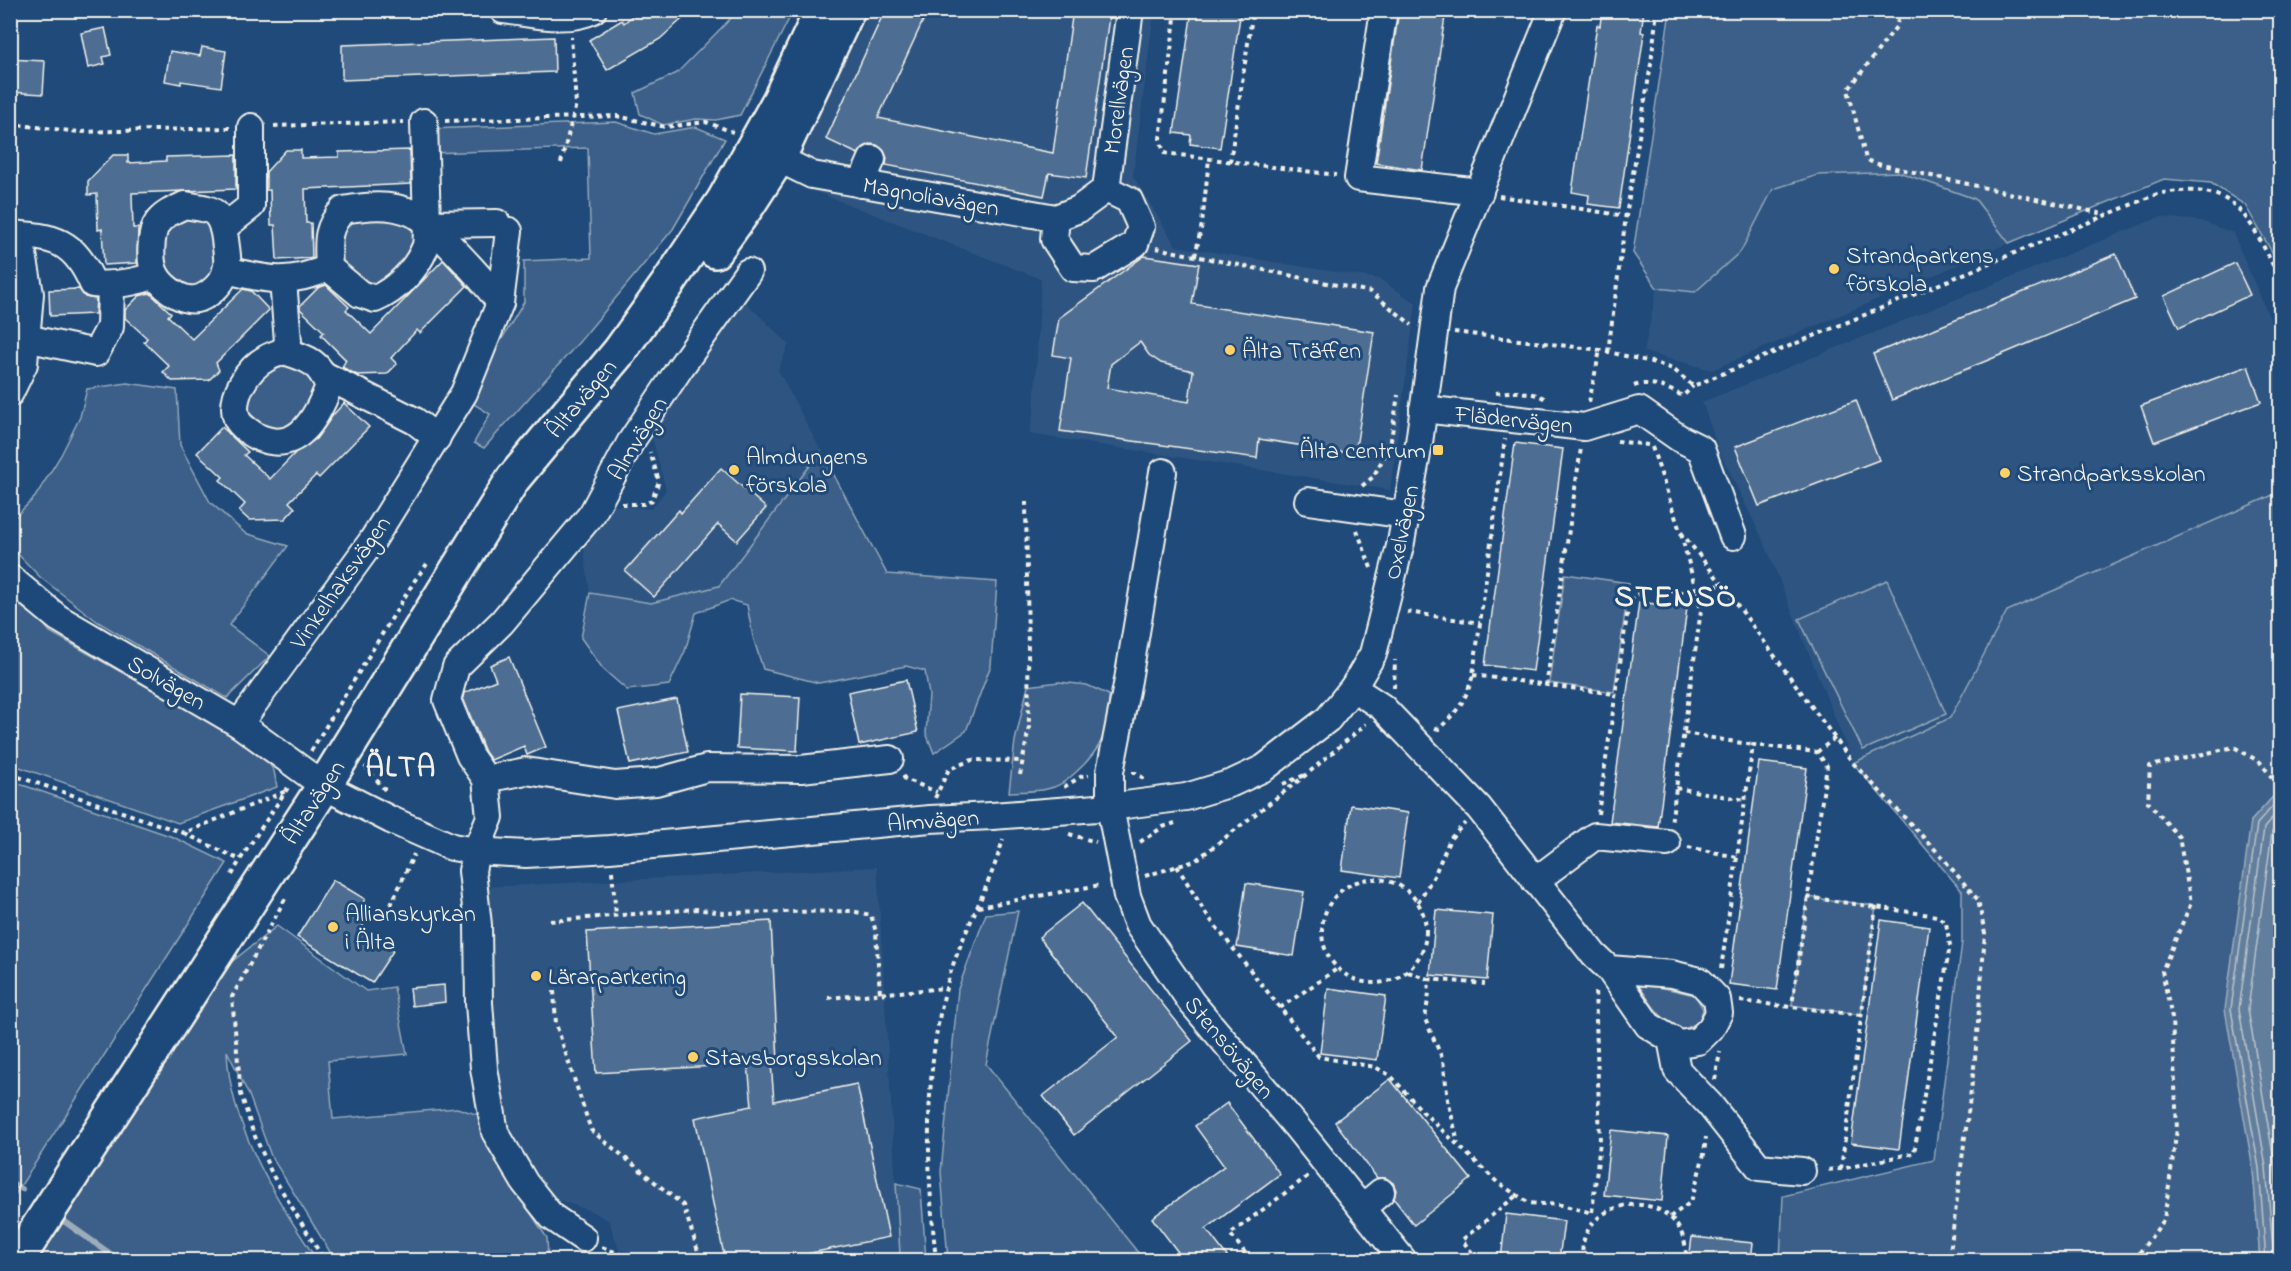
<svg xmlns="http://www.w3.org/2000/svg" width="2291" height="1271" font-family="'Indie Flower',sans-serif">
  <rect width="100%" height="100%" fill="#1f4a7a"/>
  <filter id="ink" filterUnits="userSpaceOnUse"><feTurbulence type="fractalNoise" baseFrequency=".0167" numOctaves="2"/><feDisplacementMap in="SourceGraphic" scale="12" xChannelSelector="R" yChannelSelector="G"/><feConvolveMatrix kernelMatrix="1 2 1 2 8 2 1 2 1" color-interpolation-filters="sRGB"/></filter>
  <g filter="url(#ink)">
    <g fill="#2d5581">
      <polygon points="871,11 1154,11 1133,176 1176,246 1379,279 1416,303 1390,490 1029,434 1034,411 1041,279 780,178"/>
      <polygon points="1899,172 1975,199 2009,243 1712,370 1644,352 1657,288 1695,292 1741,251 1773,189 1818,175"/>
      <polygon points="2160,217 2201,221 2233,233 2275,331 2280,403 2280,492 2007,611 1950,718 1853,763 1764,542 1720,453 1702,402"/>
      <polygon points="742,299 789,344 778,370 821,451 719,586 651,603 590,593 583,543 610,505 651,509 666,490 651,433"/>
      <polygon points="877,867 900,1255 859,1260 654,1260 619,1250 609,1221 593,1212 554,1198 513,1138 500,1094 485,887"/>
    </g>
    <g fill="#3a5f88" stroke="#97a8b8" stroke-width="1.5">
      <polygon points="739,10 793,11 740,115 716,120 696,119 663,125 640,114 635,93 677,73"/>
      <polygon points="1670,11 2280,11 2280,266 2245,205 2211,183 2164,179 2009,243 1975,199 1899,172 1818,175 1773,189 1741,251 1695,292 1657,288 1633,253"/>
      <polygon points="616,122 654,134 696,127 725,139 673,229 580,341 484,448 474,443 490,414 466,399 524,302 524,261 591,258 588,148 429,153 429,129"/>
      <polygon points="188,213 215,227 219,252 207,290 176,290 155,240"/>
      <path d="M372,214C399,220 413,216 420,246L389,287L355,283L338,257L341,222Z"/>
      <polygon points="282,359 310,372 317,388 318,400 286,438 242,416 246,386"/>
      <polygon points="127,383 177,390 180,445 210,502 245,533 288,546 229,625 270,656 227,698 98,622 40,577 11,547 11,521 35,497 61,455 80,417 87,389"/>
      <polygon points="821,451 887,574 997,582 991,665 966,731 934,753 926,733 929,695 925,671 906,666 819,683 763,669 753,637 747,605 730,600 696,613 685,651 669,685 627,690 603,669 581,638 590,593 651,603 719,586"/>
      <polygon points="2280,492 2280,789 2251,821 2253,1169 2260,1260 1780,1260 1783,1196 1934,1160 1962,942 1962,891 1853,763 1950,718 2007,611"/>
      <polygon points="1565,574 1629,583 1614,692 1549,683"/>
      <polygon points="1887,580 1946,714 1863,750 1799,619"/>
      <polygon points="11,599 41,621 50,632 261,751 274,771 277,787 178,823 11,764"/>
      <path d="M1059,682L1087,685L1109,695C1109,732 1102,749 1075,773C1067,781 1058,787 1047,789C1035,792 1021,791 1009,792L1015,741L1028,686Z"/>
      <polygon points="11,781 173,837 227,863 11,1201"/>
      <polygon points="1807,897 1876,906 1861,1015 1792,1005"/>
      <polygon points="1018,911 986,1064 1144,1260 948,1260 941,1172 958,989 986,914"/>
      <path d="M277,926L366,991L394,987L407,1054L328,1061L333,1119L457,1108L479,1115L489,1149L547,1238L548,1260H335L271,1156L249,1095L227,1051C229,1125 277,1201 317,1260H31L225,967Z"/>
      <path d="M1637,982L1695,995L1703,1009L1699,1022L1683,1030C1662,1023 1648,1000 1637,982Z"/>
      <polygon points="896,1183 921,1189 926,1260 869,1260 900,1254"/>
    </g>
    <polygon fill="#627e9d" stroke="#9cacbb" stroke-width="1.5" points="2280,789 2280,1260 2260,1260 2253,1169 2225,1009 2251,821"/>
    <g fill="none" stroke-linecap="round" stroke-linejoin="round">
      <g stroke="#bac3ca" stroke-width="1.5">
        <polyline points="2280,822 2272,832 2248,1009 2275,1166 2280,1231"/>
        <polyline points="2266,1260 2259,1168 2231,1009 2257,824 2280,798"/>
        <polyline points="2274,1260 2266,1167 2239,1009 2264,828 2280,809"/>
      </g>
      <g stroke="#9cacbb" stroke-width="6">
        <polyline points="10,1182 22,1189"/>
        <polyline points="61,1219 119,1260"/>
      </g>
    </g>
    <g fill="#4d6e92" stroke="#f4f1e8" stroke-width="1.5" fill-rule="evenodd">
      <polygon points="639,10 692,10 660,39 607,70 589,40 622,20 624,23"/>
      <polygon points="885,10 928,10 878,118 1053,153 1073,10 1110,10 1086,178 1049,173 1044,196 886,165 887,158 884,151 877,145 870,144 864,147 858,154 826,139"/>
      <polygon points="1192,10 1241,10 1220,148 1190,144 1191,135 1174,133"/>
      <polygon points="1399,10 1446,10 1422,170 1376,163"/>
      <polygon points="1602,10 1644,10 1641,32 1644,33 1619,208 1588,204 1589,195 1572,192 1597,25 1600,26"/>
      <polygon points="105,28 111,55 103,57 105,64 88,68 81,33"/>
      <polygon points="554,37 555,72 342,80 342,45"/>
      <polygon points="202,47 226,51 221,87 181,81 181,84 165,81 170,51 200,56"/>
      <polygon points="10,59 45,61 43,94 10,92"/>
      <polygon points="286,150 301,150 301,158 339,157 339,152 410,150 411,184 305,189 306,223 311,223 312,258 277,260 275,225 271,225 270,190 266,190 266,172"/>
      <polygon points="113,155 128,155 128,163 166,161 166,157 236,155 236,189 132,193 133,228 138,228 137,263 104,265 102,229 98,230 97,194 88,195 88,181"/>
      <polygon points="2116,254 2135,299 1892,400 1873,354"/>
      <path d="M1144,256L1199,264L1192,304L1374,332L1355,454L1259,439L1257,458L1060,431L1071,358L1053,355L1059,318ZM1140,342L1149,355L1161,363L1193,371L1189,402L1107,388L1111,364Z"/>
      <polygon points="443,260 467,286 420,333 417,330 391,358 397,364 387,374 357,375 342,367 346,360 321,335 324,332 300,309 300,306 318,288 326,285 349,307 346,310 371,334"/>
      <polygon points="2235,263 2250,295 2179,328 2164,296"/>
      <polygon points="79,289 85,297 96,299 95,314 50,316 49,290"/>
      <polygon points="243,289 251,291 269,310 216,363 219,370 209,380 172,381 163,372 169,366 144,342 147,338 125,318 125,310 139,296 150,293 171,313 168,316 192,339"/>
      <polygon points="2248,366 2261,402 2154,442 2141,406"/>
      <polygon points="1856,400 1879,460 1759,506 1735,447"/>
      <polygon points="344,403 369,427 319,478 316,475 289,502 295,508 285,519 249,520 239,511 245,504 220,480 223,477 197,453 222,427 248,452 244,455 270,479 295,453 316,439 333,415"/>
      <polygon points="1515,443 1563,449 1533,671 1485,665"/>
      <polygon points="721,468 766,508 737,541 718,524 654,597 625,571 679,510 681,513"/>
      <polygon points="1639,602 1687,608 1658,827 1610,822"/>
      <polygon points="509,657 546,747 527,755 524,746 491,760 485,752 463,698 464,693 496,680 490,665"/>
      <polygon points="906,680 918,732 859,745 848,692"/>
      <polygon points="740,694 800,697 797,751 737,748"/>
      <polygon points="677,699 688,752 630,764 618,711"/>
      <polygon points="1759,762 1807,768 1777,990 1729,984"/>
      <polygon points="1351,805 1408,813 1399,878 1342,870"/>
      <polygon points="333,880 365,899 361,908 364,934 393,951 372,983 297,937"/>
      <polygon points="1246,883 1304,892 1294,956 1237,947"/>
      <polygon points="1082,903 1192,1041 1074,1135 1043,1096 1118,1037 1039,937"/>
      <polygon points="1436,910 1493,915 1487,980 1430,975"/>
      <polygon points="1881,920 1929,927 1899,1149 1851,1143"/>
      <polygon points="771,921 778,1062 771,1063 774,1101 857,1084 889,1237 777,1260 725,1260 695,1118 752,1106 748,1064 596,1073 587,932"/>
      <polygon points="444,985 445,1002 412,1006 410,988"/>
      <polygon points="1328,988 1386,996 1377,1060 1320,1053"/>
      <polygon points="1390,1079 1471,1179 1414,1225 1394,1199 1396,1190 1393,1183 1386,1178 1377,1178 1335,1122"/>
      <polygon points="1227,1103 1280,1174 1206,1229 1230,1260 1184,1260 1152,1218 1224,1166 1195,1126"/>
      <polygon points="1611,1130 1668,1136 1662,1201 1604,1195"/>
      <polygon points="1506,1214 1564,1221 1559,1260 1501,1260"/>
      <polygon points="1692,1237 1753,1243 1751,1260 1689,1260"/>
    </g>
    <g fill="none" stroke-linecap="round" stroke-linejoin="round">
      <g stroke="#f4f1e8" stroke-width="30">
        <g id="minor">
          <path d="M503,10C531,13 567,23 593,10"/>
          <polyline points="1384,10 1358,178 1480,192"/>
          <polyline points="424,122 427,224 497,223"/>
          <polyline points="761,150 812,175 1056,218 1079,209 1106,189"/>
          <polyline points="861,184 872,159"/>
          <polyline points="1106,189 1130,10"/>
          <path d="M185,205C194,207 209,207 216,214C222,221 224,231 225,239C226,249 229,262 226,271C222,285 204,302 188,299C176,297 161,285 156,275C149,263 150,233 158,222C165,213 176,209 185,205Z"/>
          <polyline points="1056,218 1054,239 1073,268 1094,269 1135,244 1141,227 1129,200 1106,189"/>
          <path d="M427,224C426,231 428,241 425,248C416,270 396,290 375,299L360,294L329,268C328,243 325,229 343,210C366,206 390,203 412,213C430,221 488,285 500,303"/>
          <polyline points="223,228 251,206 251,127"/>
          <path d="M10,234C55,237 74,240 93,284C116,286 134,283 155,275"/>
          <path d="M226,270C269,280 287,285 329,268"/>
          <polyline points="283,281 288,341 284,351"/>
          <polyline points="26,338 96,353 110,327 111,285"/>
          <path d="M284,351C309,359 318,361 329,386C317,417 298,455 258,437C252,434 240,426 237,419C229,397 248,368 267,358C272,355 279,353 284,351Z"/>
          <polyline points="324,375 415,421 437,438"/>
          <polyline points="10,393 24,364 30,294 23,254"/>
          <polyline points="1423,409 1584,427 1639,410 1679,438 1701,449 1733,536"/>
          <polyline points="1308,501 1406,515"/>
          <polyline points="10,578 58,618 239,724 324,786 391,820 452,847 476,851 526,854 610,849 930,819 992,816"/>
          <polyline points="1353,688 1382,707 1479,808 1594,955 1609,969 1648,1025 1679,1044 1698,1041 1711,1028 1719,1013 1717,999 1700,981 1672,974 1609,969"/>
          <polyline points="239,724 372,541 464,393 500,303 509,231"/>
          <polyline points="486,779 526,771 615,785 656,782 707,768 801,769 890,759"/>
          <polyline points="1019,814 1110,807 1186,797 1232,783 1264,768 1328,719 1353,688 1373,654 1401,542 1419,443 1440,288 1553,10"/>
          <polyline points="1122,869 1110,807 1110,772 1128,680 1163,472"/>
          <polyline points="1535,881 1595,836 1667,843"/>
          <polyline points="1127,896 1138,925 1192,1003 1295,1125 1403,1260"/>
          <polyline points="1671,1039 1677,1070 1710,1105 1759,1167 1802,1171"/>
          <polyline points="1362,1208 1381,1192"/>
          <polyline points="583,1238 552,1217 525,1183 495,1132 484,1068 479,1003 478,925 472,871 476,851 490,817 486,779 470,756 447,700 456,667 502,622 592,514 630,443 680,368 748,272"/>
        </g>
      </g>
      <g stroke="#f4f1e8" stroke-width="38">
        <g id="major">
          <polyline points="715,251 748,205 779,157 848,10"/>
          <polyline points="17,1260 324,786 513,479 619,352 667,285 724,200 779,101 822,10"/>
        </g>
      </g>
      <g stroke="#f4f1e8" stroke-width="4" stroke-dasharray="4.5 4.5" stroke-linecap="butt">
        <polyline points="1176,10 1160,139 1164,153 1336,175"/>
        <polyline points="1901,10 1896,27 1848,90 1866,159 1873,163 2108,215"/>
        <polyline points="445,121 617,116 665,127 706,122 733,132"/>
        <polyline points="10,124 80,132 230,128"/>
        <polyline points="274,126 404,122"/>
        <polyline points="1230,162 1253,10"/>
        <polyline points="561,163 576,104 571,37"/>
        <polyline points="1499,196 1626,216"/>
        <polyline points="1156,248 1371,292 1412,325"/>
        <polyline points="1195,256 1202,224 1209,159"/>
        <path d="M1454,332L1600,350L1651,362L1673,369L1693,386L2157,194C2238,179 2248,217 2280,279"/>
        <polyline points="1608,352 1626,216 1651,64 1657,10"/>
        <path d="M1634,386C1651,380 1667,388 1683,396L1693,386"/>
        <path d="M1496,393C1511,391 1535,391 1547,400"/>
        <polyline points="1589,402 1600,350"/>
        <polyline points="1617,441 1648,445"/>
        <polyline points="1652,447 1680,531 1722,584 1853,763 1942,857 1978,900 1985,934 1975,1059 1949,1260"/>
        <polyline points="1362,486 1373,477 1390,446 1398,395"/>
        <polyline points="622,504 646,504 652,500 659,481 650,452"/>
        <polyline points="1357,530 1371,568"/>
        <polyline points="1681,534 1697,594 1722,584"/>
        <polyline points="1407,612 1480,623"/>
        <polyline points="1473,675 1615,694"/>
        <polyline points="1546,686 1581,448"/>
        <polyline points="1394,688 1395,660"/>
        <path d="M1435,728L1439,729C1459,709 1465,702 1473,675L1505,439"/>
        <polyline points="1684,733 1753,745"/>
        <polyline points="311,751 415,580 427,564"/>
        <polyline points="1817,752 1835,738"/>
        <polyline points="365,766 385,790"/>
        <polyline points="1132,773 1136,773 1146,780"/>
        <polyline points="10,774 184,833 286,791"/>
        <polyline points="1020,775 1029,727 1026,502"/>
        <polyline points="903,776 905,779 937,792"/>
        <polyline points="1283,784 1307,774"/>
        <polyline points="1064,787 1082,776 1089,775"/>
        <polyline points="1676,788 1745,800"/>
        <polyline points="935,798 949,769 972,760 1023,761"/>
        <polyline points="1598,814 1629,602 1646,587 1697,594 1701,610 1671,824"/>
        <polyline points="184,833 240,860"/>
        <polyline points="1069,834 1096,842"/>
        <polyline points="1140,842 1163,827 1175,823"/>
        <polyline points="1688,847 1737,857"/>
        <polyline points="1177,866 1206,914 1319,1057 1375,1067 1391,1076 1422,1111 1497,1182 1529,1203 1561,1205 1592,1213 1600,1142 1595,988"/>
        <polyline points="612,871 616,915"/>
        <polyline points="232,875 240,860 289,786"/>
        <polyline points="1145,876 1195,861 1307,774 1366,724"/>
        <circle cx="1374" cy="931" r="52"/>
        <polyline points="1807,897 1937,916 1946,923 1950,945 1914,1153 1841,1169 1824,1170"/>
        <polyline points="285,899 232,997 241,1094 253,1132 273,1176 324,1260"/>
        <polyline points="1418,902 1434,876 1450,839 1465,823"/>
        <polyline points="978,907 1100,885"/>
        <polyline points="362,921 386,916 414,854"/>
        <polyline points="550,921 696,909 723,913 851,911 871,915 876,932 880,994"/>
        <polyline points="1721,969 1753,745 1817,752 1827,766 1792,1005"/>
        <polyline points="1408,972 1428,979 1429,993 1425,1019 1443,1060 1448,1100 1458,1143"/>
        <polyline points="1428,979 1485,984"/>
        <polyline points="554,991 556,1024 591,1130 683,1205 701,1260"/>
        <polyline points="828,998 946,988"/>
        <polyline points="1740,1001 1861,1015"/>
        <polyline points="1280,1008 1337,969"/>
        <polyline points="1715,1080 1720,1052"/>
        <polyline points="1841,1169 1876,906"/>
        <polyline points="1670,1217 1691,1202 1704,1154 1706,1137"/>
        <polyline points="602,1247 635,1260"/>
        <path d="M936,1260C927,1172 923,1076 946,988C959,937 989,891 1003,839"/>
        <polyline points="1251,1260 1230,1234 1308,1176"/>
        <polyline points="1478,1260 1462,1240 1517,1195"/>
        <path d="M1583,1260C1574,1202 1663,1182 1683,1237C1686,1244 1686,1253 1686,1260"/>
        <polyline points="2134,1260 2164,1220 2177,1129 2172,1018 2162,971 2191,903 2179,837 2148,802 2150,766 2234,747 2260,762 2280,788"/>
      </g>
      <use href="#minor" stroke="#1f4a7a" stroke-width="26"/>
      <use href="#major" stroke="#1f4a7a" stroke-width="33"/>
      <g stroke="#f4f1e8" stroke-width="30" stroke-linecap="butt">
        <g id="minor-bridge">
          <polyline points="992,816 1019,814"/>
          <polyline points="1122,869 1127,896"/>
        </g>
      </g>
      <use href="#minor-bridge" stroke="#1f4a7a" stroke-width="26"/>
    </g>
  </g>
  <g fill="#ffd166" stroke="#1f4a7a" stroke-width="2">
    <circle cx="1834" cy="269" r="6"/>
    <circle cx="1230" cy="350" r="6"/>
    <rect x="1432" y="444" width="12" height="12" rx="3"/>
    <circle cx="734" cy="470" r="6"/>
    <circle cx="2005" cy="473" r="6"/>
    <circle cx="333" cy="927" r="6"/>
    <circle cx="536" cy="976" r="6"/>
    <circle cx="693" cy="1057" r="6"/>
  </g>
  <g text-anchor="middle" stroke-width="6" stroke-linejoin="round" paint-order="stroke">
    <g font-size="24" fill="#f4f1e8" stroke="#1f4a7a">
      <text transform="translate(1118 100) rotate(-82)" y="8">Morellvägen</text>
      <text transform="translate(931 196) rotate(10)" y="8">Magnoliavägen</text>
      <text transform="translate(581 398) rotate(-50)" y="8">Ältavägen</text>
      <text transform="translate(1514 419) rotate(6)" y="8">Flädervägen</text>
      <text transform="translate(637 438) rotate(-59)" y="8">Almvägen</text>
      <text transform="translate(1401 532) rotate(-78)" y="8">Oxelvägen</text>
      <text transform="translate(340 582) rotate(-55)" y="8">Vinkelhaksvägen</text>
      <text transform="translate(167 682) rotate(30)" y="8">Solvägen</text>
      <text transform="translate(313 802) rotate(-57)" y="8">Ältavägen</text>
      <text transform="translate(933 820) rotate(-4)" y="8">Almvägen</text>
      <text transform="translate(1230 1047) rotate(50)" y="8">Stensövägen</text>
    </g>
    <g font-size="24" fill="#f4f1e8" stroke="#1f4a7a" text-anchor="start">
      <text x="1846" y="263">Strandparkens<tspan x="1846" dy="28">förskola</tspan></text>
      <text x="1242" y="358">Älta Träffen</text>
      <text x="1426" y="458" text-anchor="end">Älta centrum</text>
      <text x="746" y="464">Almdungens<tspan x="746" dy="28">förskola</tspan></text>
      <text x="2017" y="481">Strandparksskolan</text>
      <text x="345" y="921">Allianskyrkan<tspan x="345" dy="28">i Älta</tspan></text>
      <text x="548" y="984">Lärarparkering</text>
      <text x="705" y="1065">Stavsborgsskolan</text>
    </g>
    <g font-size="30" font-weight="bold" letter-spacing="1.5" fill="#f4f1e8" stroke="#1f4a7a">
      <text x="1676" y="606">STENSÖ</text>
      <text x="401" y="776">ÄLTA</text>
    </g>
  </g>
  <rect width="2291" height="1271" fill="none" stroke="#1f4a7a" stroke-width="36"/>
  <rect x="18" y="18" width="2255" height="1235" fill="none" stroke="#f4f1e8" stroke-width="2" filter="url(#ink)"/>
</svg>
